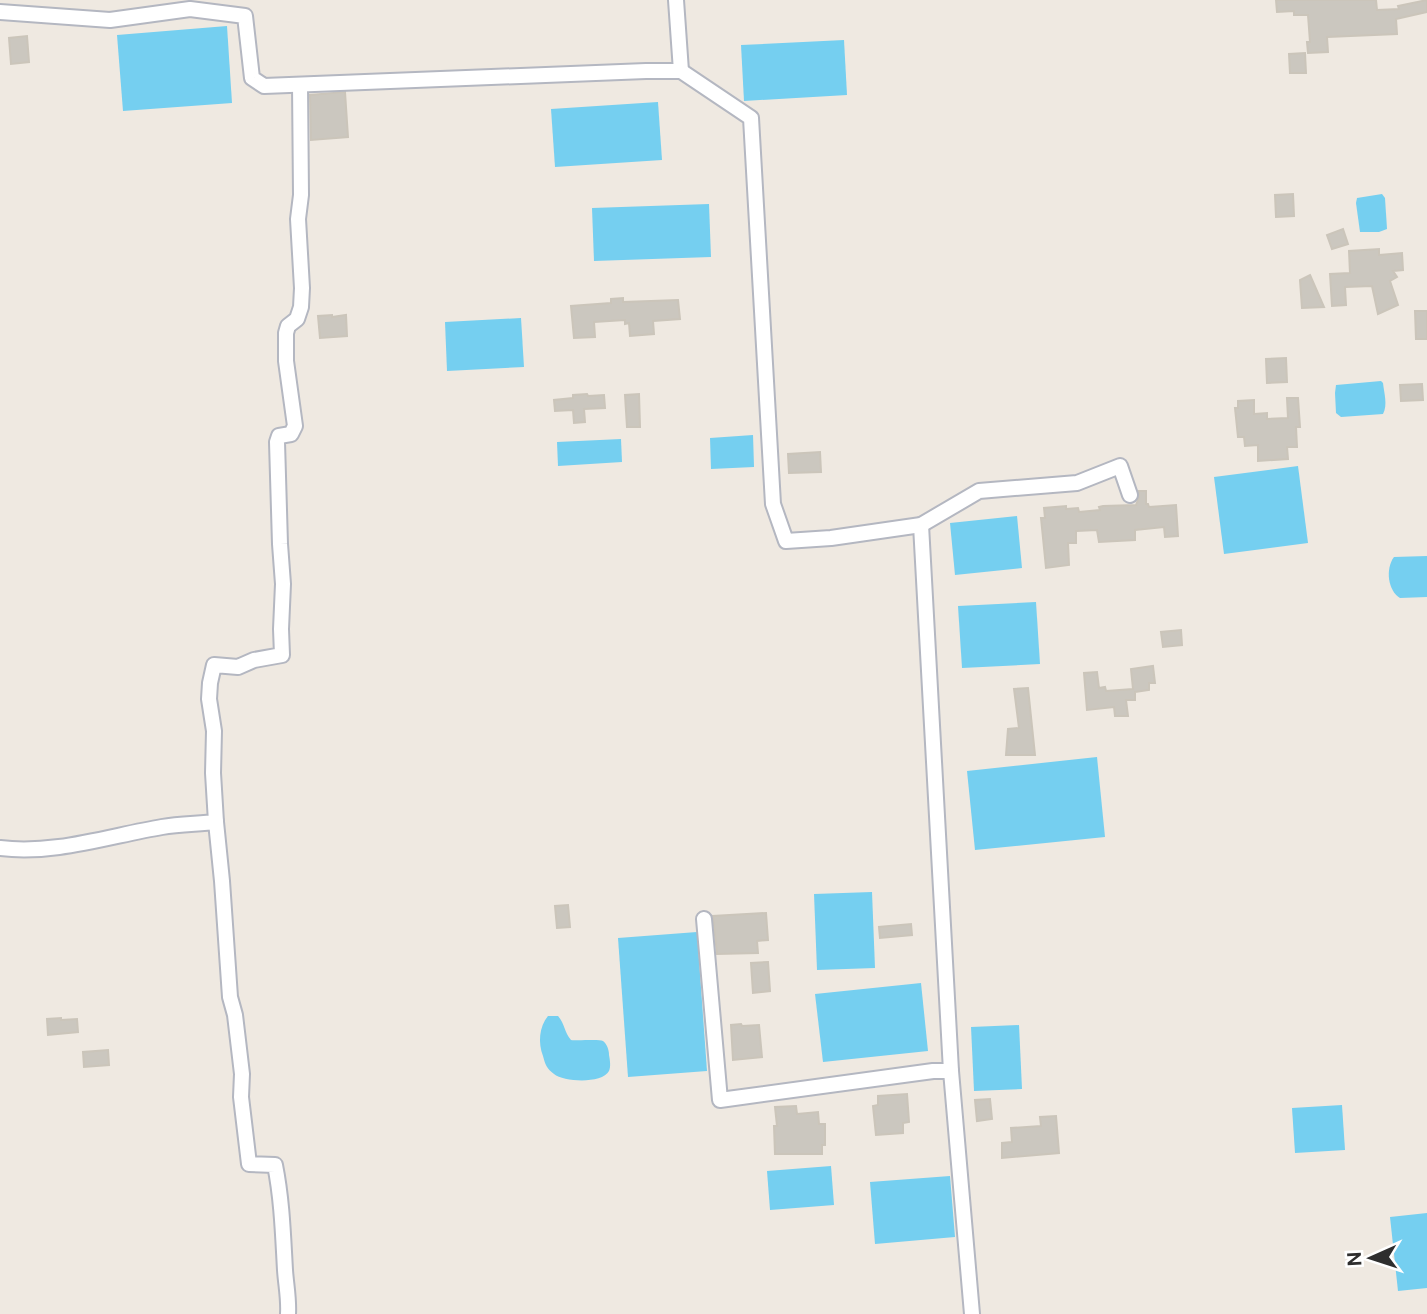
<svg xmlns="http://www.w3.org/2000/svg" width="1427" height="1314" font-family="'Public Sans',sans-serif">
  <rect width="100%" height="100%" fill="#efe9e1"/>
  <g fill="#75cff0">
    <polygon points="227,26 232,103 123,111 117,35"/>
    <polygon points="844,40 847,95 744,101 741,45"/>
    <polygon points="658,102 662,160 555,167 551,109"/>
    <polygon points="1382,194 1385,198 1387,229 1379,232 1360,232 1356,203 1357,198"/>
    <polygon points="709,204 711,257 594,261 592,208"/>
    <polygon points="521,318 524,367 447,371 445,322"/>
    <path d="M1381,381L1383,383C1384,393 1388,405 1383,414L1341,417L1336,413L1335,393L1336,385Z"/>
    <polygon points="753,435 754,467 711,469 710,438"/>
    <polygon points="621,439 622,462 558,466 557,442"/>
    <polygon points="1298,466 1308,543 1224,554 1214,477"/>
    <polygon points="1017,516 1022,568 955,575 950,523"/>
    <path d="M1427,556V597L1400,598C1388,591 1385,569 1394,557Z"/>
    <polygon points="1036,602 1040,664 962,668 958,606"/>
    <polygon points="1097,757 1105,837 975,850 967,771"/>
    <polygon points="872,892 875,968 817,970 814,894"/>
    <polygon points="697,932 707,1071 628,1077 618,938"/>
    <polygon points="921,983 928,1051 823,1062 815,994"/>
    <path d="M548,1016H558C565,1024 564,1032 571,1040C578,1041 599,1039 603,1041C607,1044 609,1050 609,1055C610,1060 611,1067 609,1071C602,1084 564,1082 554,1074C547,1069 545,1064 543,1056C538,1043 539,1027 548,1016Z"/>
    <polygon points="1019,1025 1022,1089 974,1091 971,1027"/>
    <polygon points="1342,1105 1345,1150 1295,1153 1292,1108"/>
    <polygon points="831,1166 834,1205 770,1210 767,1171"/>
    <polygon points="950,1176 955,1237 875,1244 870,1182"/>
    <polygon points="1427,1213 1427,1288 1398,1291 1390,1217"/>
  </g>
  <g fill="#cbc7bf" stroke="#cbc5ba" stroke-width="2">
    <polygon points="1276,0 1376,0 1377,10 1399,9 1398,6 1427,0 1427,12 1396,19 1397,34 1327,37 1328,52 1308,53 1307,42 1310,42 1308,15 1294,15 1294,11 1277,12"/>
    <polygon points="27,36 29,62 11,64 9,38"/>
    <polygon points="1305,53 1306,73 1290,73 1289,54"/>
    <polygon points="345,92 348,137 311,140 310,95"/>
    <polygon points="1293,194 1294,216 1276,217 1275,195"/>
    <polygon points="1343,229 1348,244 1332,249 1327,235"/>
    <polygon points="1379,249 1379,255 1402,253 1403,270 1393,271 1397,277 1390,281 1398,305 1378,314 1372,286 1345,287 1346,305 1332,306 1330,274 1350,273 1349,251"/>
    <polygon points="1310,275 1324,307 1302,308 1300,280"/>
    <polygon points="623,298 623,302 678,300 680,319 653,321 654,334 630,336 629,323 625,324 625,320 594,322 595,337 574,338 571,306 611,303 611,299"/>
    <polygon points="1415,311 1427,311 1427,339 1416,339"/>
    <polygon points="332,315 332,317 346,315 347,336 320,338 318,316"/>
    <polygon points="1286,358 1287,382 1267,383 1266,359"/>
    <polygon points="1422,384 1423,400 1401,401 1400,385"/>
    <polygon points="587,394 588,396 604,395 605,408 584,409 585,422 574,423 573,410 555,411 554,400 573,398 573,395"/>
    <polygon points="639,394 640,427 627,427 625,395"/>
    <polygon points="1287,398 1298,398 1300,427 1296,427 1297,447 1287,447 1288,459 1258,461 1258,445 1245,446 1244,437 1238,437 1235,408 1238,408 1238,401 1254,400 1254,414 1267,413 1267,419 1288,418"/>
    <polygon points="820,452 821,472 789,473 788,454"/>
    <polygon points="1139,491 1146,491 1146,504 1148,504 1149,507 1176,505 1178,536 1165,537 1164,527 1135,530 1135,540 1099,542 1097,530 1076,531 1076,543 1068,543 1069,565 1046,568 1041,518 1045,518 1044,508 1066,506 1066,509 1078,508 1079,512 1100,510 1099,507 1103,506 1136,505 1139,497"/>
    <polygon points="1181,630 1182,645 1163,647 1161,632"/>
    <polygon points="1153,666 1155,683 1149,683 1149,690 1135,692 1135,700 1126,700 1128,716 1115,716 1114,707 1087,710 1084,673 1097,672 1099,688 1105,687 1106,691 1133,689 1131,669"/>
    <polygon points="1028,688 1035,755 1006,755 1008,729 1019,728 1014,689"/>
    <polygon points="568,905 570,927 557,928 555,906"/>
    <polygon points="766,913 768,940 757,941 758,953 717,954 713,916"/>
    <polygon points="911,924 912,935 880,938 879,927"/>
    <polygon points="768,962 770,991 753,993 751,963"/>
    <polygon points="61,1018 61,1020 77,1019 78,1032 48,1035 47,1019"/>
    <polygon points="741,1024 742,1026 759,1025 762,1057 733,1060 731,1025"/>
    <polygon points="108,1050 109,1065 84,1067 83,1052"/>
    <polygon points="907,1094 909,1122 903,1123 903,1133 876,1135 873,1106 878,1105 878,1096"/>
    <polygon points="990,1099 992,1119 977,1121 975,1100"/>
    <polygon points="796,1106 797,1114 818,1112 819,1124 825,1124 825,1145 822,1145 822,1154 775,1154 774,1126 777,1126 775,1107"/>
    <polygon points="1056,1116 1059,1153 1002,1158 1002,1143 1012,1142 1011,1128 1041,1126 1040,1117"/>
  </g>
  <g fill="none" stroke-linecap="round" stroke-linejoin="round">
    <g stroke="#b4b7c1" stroke-width="18">
      <g id="minor">
        <polyline points="0,12 110,20 190,9 245,16 252,78 264,86 646,71 681,71 676,0"/>
        <polyline points="681,71 751,118 773,504 786,541 831,538 921,525 979,491 1077,483 1120,466 1130,495"/>
        <polyline points="921,525 951,1071 972,1314"/>
        <path d="M216,822L222,881L230,997L235,1015L242,1074L241,1097L249,1164L275,1165C282,1200 283,1235 285,1270C286,1285 289,1299 288,1314"/>
        <path d="M0,848C53,855 109,836 162,827C179,824 198,824 216,822L213,773L214,731L209,699L210,683L214,665L238,667L254,660L282,655L281,629L283,584L280,544L277,442L279,436L291,434L295,426L286,361V333L288,326L297,319L301,307L302,288L298,219L301,195L300,85"/>
        <polyline points="704,919 720,1100 933,1071 951,1071"/>
      </g>
    </g>
    <use href="#minor" stroke="#fff" stroke-width="14"/>
  </g>
  <g transform="translate(1371 1258) rotate(267)" stroke="#ffffff" stroke-width="5" paint-order="stroke">
  <path d="M0-5L12 26L0 18L-12 26Z" fill="#2e2e2e"/>
  <text y="-10" font-size="19" font-weight="bold" text-anchor="middle" fill="#2e2e2e">N</text>
  </g>
</svg>
